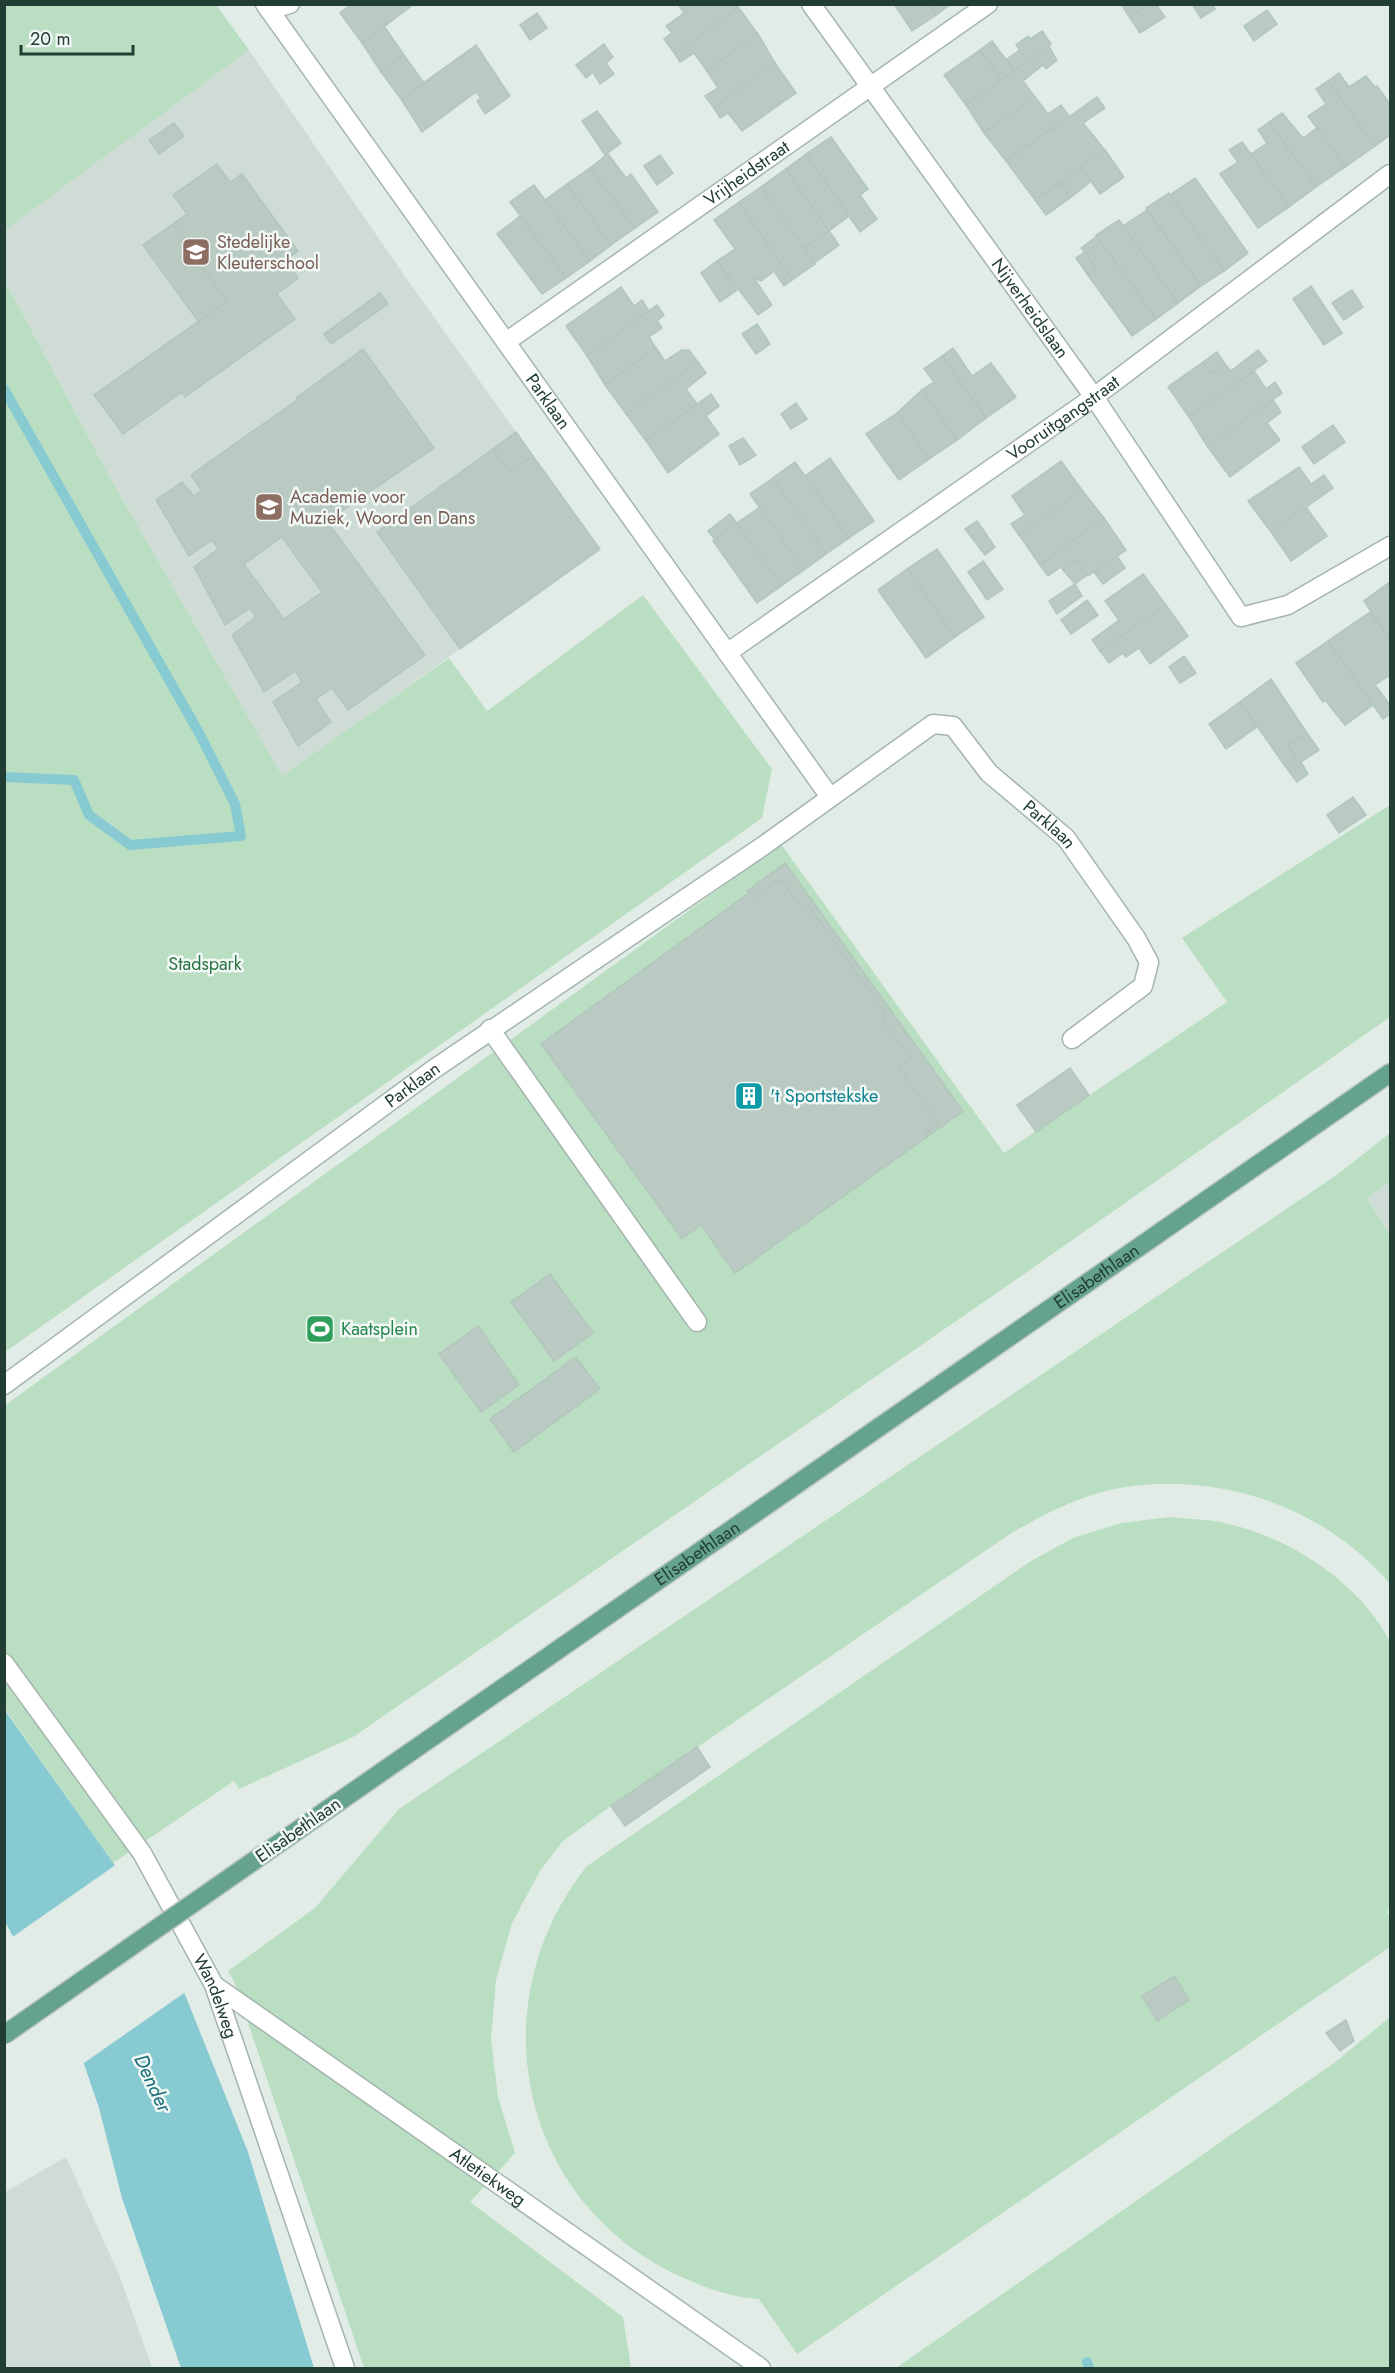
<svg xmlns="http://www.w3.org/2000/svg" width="1395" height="2373" font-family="Jost,sans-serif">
  <rect width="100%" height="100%" fill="#e1ece7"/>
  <g fill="#cfdcd6">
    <polygon points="249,50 404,275 516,432 377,532 460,649 282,777 113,483 5,281 4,230"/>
    <polygon points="1390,1181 1390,1236 1367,1198"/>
    <polygon points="66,2157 120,2277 152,2368 5,2368 5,2192"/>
  </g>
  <g fill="#badec2">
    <polygon points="4,5 216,5 249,50 5,230"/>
    <polygon points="5,281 113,483 282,776 449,658 487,711 643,595 772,769 762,818 5,1352"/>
    <polygon points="1390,805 1390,1017 1004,1288 353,1737 239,1789 234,1781 113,1863 5,1709 4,1406 781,844 1004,1153 1227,1002 1182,938"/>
    <path d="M1390,1133V1181L1367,1198L1390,1236V1584C1324,1506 1215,1469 1114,1489C1077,1497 1045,1514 1013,1532L611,1806L563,1841L540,1871L512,1923L496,1980L491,2039L498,2097L515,2153L470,2202L623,2317L631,2368H364L234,1981L228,1971L315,1908L399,1809L1338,1174Z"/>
    <path d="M1170,1517C1187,1519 1205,1519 1221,1522C1289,1537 1356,1579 1390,1641V1906L1387,1912L1390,1917V1947L797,2354L759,2299C727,2297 697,2285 669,2271C516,2192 481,1999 587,1866L1031,1561L1073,1538L1121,1523Z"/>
    <polygon points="1390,2017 1390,2368 896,2368 1334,2063"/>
  </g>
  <polygon fill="#88cad2" points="4,1709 131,1888 180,1982 248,2152 314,2368 181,2368 122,2198 99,2108 84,2064 5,1922"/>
  <polygon fill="#e1ece7" points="117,1864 133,1887 187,1991 81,2065 11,1938"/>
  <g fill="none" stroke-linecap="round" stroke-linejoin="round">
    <g stroke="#88cad2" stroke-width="10">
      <polyline points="4,389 198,731 235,804 241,836 130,845 89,815 74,780 4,777"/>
      <polyline points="1087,2362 1089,2368"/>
    </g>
  </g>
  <g fill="#b9cac2" stroke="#b3c6bd" stroke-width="1.5" fill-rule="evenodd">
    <polygon points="352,4 414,4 362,43 340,13"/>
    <polygon points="678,4 737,4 738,7 675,54 664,39 672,33 666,26 684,13"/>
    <polygon points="894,4 928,4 936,15 912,31"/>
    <polygon points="928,4 951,4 936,15"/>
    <polygon points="1121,4 1149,4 1130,18"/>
    <polygon points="1149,4 1156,4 1165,17 1140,33 1130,18"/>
    <polygon points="1192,4 1212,4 1215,9 1201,18"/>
    <polygon points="738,7 758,34 707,71 694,53 680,62 675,54"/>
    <polygon points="1267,10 1277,24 1254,41 1244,26"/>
    <polygon points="537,13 547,28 530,40 520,25"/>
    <polygon points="384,26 404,55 381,72 362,43"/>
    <polygon points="1042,31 1051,44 1028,61 1016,45 1028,36 1030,39"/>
    <polygon points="758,34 775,63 714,108 705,96 718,88 707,71"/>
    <polygon points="992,41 1014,70 1001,80 980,50"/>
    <polygon points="604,44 613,57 606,63 614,74 600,84 593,72 586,78 576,65"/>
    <polygon points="476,45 510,96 485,114 477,101 481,98 476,92 422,132 401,99"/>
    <polygon points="1049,46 1057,60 1046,69 1043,65 1023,81 1035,97 984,133 966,105"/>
    <polygon points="980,50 1001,80 966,105 944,75"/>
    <polygon points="1020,50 1028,61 1014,70 1007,59"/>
    <polygon points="404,55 424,83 401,99 381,72"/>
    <polygon points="775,63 796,93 742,131 728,113 720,118 714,108"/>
    <polygon points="1339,73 1349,87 1366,76 1375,87 1377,86 1390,104 1390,135 1375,146 1328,81"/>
    <polygon points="1328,81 1375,146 1345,167 1308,116 1326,104 1316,89"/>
    <polygon points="1035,97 1048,114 1061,105 1069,116 1006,161 984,133"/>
    <polygon points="1097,97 1105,108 1083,123 1105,150 1035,200 1006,161"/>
    <polygon points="597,111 621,143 605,155 582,121"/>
    <polygon points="1282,113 1303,138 1317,128 1345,167 1316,187 1269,122"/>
    <polygon points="1269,122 1316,187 1289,207 1251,154 1267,143 1258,130"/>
    <polygon points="174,123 184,136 159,154 149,140"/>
    <polygon points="831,137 868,189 860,195 877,219 860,232 806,154"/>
    <polygon points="1242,142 1289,207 1258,228 1220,174 1238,162 1229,150"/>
    <polygon points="1105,150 1124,177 1100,194 1081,167"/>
    <polygon points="608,154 626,178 631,174 658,212 635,228 590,168"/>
    <polygon points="806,154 849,216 829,231 786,169"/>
    <polygon points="660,155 673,173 657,185 644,166"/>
    <polygon points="217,164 230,182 242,174 298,251 286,260 298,278 277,294 295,319 185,397 182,392 123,434 94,395 227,301 204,269 196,268 188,257 190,248 173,224 187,214 173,195"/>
    <polygon points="1081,167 1091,181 1070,198 1060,183"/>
    <polygon points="590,168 635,228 611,245 567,184"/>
    <polygon points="786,169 829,231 804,248 761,187"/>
    <polygon points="1195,178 1248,253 1224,271 1170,195"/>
    <polygon points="1060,183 1070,198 1046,215 1035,200"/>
    <polygon points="567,184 611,245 590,261 545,200"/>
    <polygon points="534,185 590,261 566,278 510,202"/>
    <polygon points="761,187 815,264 792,280 739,202"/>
    <polygon points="1169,193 1224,271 1201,286 1146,208"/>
    <polygon points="739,202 792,280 784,286 774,271 761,281 754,278 772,305 758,315 717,261 735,249 714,220"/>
    <polygon points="1147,210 1201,286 1178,303 1123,226"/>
    <polygon points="520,216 566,278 542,294 497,234"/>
    <polygon points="1119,220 1178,303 1156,319 1096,235"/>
    <polygon points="173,224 190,248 188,257 196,268 204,269 227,301 198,321 143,245"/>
    <polygon points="829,231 839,245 814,263 804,248"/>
    <polygon points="1097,236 1101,242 1086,253 1096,268 1087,274 1076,258 1085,252 1081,248"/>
    <polygon points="1101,242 1156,319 1132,336 1087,274 1096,268 1086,253"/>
    <polygon points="717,261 737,290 720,302 701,273"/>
    <polygon points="1311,286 1342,333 1324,345 1293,299"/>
    <polygon points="621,287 634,306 642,300 649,311 587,356 566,326"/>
    <polygon points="1352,290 1363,307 1344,320 1332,303"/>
    <polygon points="380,293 388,304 331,344 324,334"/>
    <polygon points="657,305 664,315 657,321 662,328 649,337 656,348 605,385 587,356"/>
    <polygon points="757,324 770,344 756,354 742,334"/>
    <polygon points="656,348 665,361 682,350 689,350 698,362 626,414 605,385"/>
    <polygon points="953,348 972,376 991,363 1016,397 986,418 942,356"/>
    <path d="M363,349L434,448L327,521L425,655L348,710L332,688L316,699L331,722L298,746L273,702L302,682L295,671L264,692L232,635L256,617L250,608L225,625L194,567L218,549L212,540L189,556L156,500L182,482L194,496L201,490L191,475L297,400L296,398ZM282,537L322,592L284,619L244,564Z"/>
    <polygon points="1258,350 1267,361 1189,417 1168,387 1203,362 1212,374 1225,364 1231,371"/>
    <polygon points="1217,352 1225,364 1212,374 1203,362"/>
    <polygon points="942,356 986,418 957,440 922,390 934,382 924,369"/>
    <polygon points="698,362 706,373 686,389 697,404 646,441 626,414"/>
    <polygon points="1254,371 1266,389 1275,382 1282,393 1207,446 1189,417"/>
    <polygon points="922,390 957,440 929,459 897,413"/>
    <polygon points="711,394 719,406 706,416 719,434 668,473 646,441"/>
    <polygon points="1273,400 1281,412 1267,423 1280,440 1230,477 1207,446"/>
    <polygon points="796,403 807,419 791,429 781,414"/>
    <polygon points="897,413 929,459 899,480 866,434"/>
    <polygon points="1333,425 1345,442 1314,464 1302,447"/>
    <polygon points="516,432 533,456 509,472 493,449"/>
    <polygon points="743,438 756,455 740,465 729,446"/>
    <polygon points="493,449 509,472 533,456 600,549 460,649 377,532"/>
    <polygon points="830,458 874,521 849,538 805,476"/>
    <polygon points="1061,461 1082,490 1019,535 1011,524 1025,515 1012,496"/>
    <polygon points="795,462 849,538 826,554 773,478"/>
    <polygon points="1299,467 1311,484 1324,475 1333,488 1271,532 1248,501"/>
    <polygon points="773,478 826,554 804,570 750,494"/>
    <polygon points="1082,490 1104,518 1040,565 1019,535"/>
    <polygon points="760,507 804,570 781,586 737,523"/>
    <polygon points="1306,507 1327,536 1291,561 1271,532"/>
    <polygon points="730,514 737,523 715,540 708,531"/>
    <polygon points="1104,518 1126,550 1088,576 1077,560 1063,570 1061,567 1048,576 1040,565"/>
    <polygon points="977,521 995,547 985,555 965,529"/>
    <polygon points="737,523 781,586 757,603 713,541"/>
    <polygon points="937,549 984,617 955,637 907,569"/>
    <polygon points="1117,556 1125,568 1103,584 1094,572"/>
    <polygon points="1077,560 1087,575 1075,584 1063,570"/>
    <polygon points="983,561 1003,589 987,600 968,572"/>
    <polygon points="907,569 955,637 926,658 878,590"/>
    <polygon points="1143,574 1166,605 1100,651 1092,640 1119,620 1105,601"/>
    <polygon points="1390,582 1390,640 1364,601"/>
    <polygon points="1075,584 1082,596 1057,614 1049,601"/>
    <polygon points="1087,600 1098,615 1071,634 1061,620"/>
    <polygon points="1166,605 1188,636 1150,664 1139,648 1126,657 1123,653 1109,663 1100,651"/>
    <polygon points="1370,612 1390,640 1390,675 1375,685 1390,705 1390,714 1383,719 1328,641"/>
    <polygon points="1328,641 1373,705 1345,725 1325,700 1323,702 1296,663"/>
    <polygon points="1184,656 1196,673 1180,683 1169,667"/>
    <polygon points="1271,679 1307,733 1288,745 1297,758 1285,766 1240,702"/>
    <polygon points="1240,702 1257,727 1226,749 1209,724"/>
    <polygon points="1307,733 1319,750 1301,762 1308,774 1297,782 1285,766 1297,758 1288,745"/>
    <polygon points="1353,797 1366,815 1339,833 1327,815"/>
    <polygon points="785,863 963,1111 927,1137 925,1133 939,1123 899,1068 911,1059 881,1018 886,1014 808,905 802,909 780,879 754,898 747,891"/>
    <polygon points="780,879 802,909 808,905 886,1014 881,1018 911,1059 899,1068 939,1123 925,1133 927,1137 735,1273 701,1225 682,1239 541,1044 750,892 754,898"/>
    <polygon points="1070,1068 1089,1095 1036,1132 1017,1105"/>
    <polygon points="550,1274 593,1333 554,1361 511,1302"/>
    <polygon points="478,1326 519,1385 481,1412 439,1354"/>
    <polygon points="576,1357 600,1389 514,1452 490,1419"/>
    <polygon points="697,1747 710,1767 625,1826 611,1806"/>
    <polygon points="1174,1976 1189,2000 1157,2021 1142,1996"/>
    <polygon points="1346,2020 1354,2041 1340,2051 1326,2033"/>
  </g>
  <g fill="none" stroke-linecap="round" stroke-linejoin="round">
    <g stroke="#a4b4ae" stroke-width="21">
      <g id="minor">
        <path id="s1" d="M265,4L830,797"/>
        <path id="s2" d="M811,4L1094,397L1241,617L1288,605L1390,546"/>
        <polyline points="269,10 290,4"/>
        <path id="s3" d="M506,342L988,4"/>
        <path id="s4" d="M727,653L1094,397L1390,174"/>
        <polyline points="490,1029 697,1322"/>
        <path id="s5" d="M4,1385L434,1069L763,846L933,724L953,726L989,773L1066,838L1136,938L1149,962L1143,986L1072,1039"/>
        <path id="s6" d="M4,1663L142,1853L214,1985L345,2368"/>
        <path id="s7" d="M214,1985L761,2368"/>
      </g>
    </g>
    <g stroke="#c1c9c6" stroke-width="21">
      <g id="major">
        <path id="s8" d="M324,1812L1390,1073"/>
      </g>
    </g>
    <use href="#minor" stroke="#fff" stroke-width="18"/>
    <use href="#major" stroke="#65a290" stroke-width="18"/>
    <g stroke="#c1c9c6" stroke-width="21" stroke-linecap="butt">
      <polyline id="major-bridge" points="4,2035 324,1812"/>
    </g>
    <use href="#major-bridge" stroke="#65a290" stroke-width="18"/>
  </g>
  <defs>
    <g id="school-square" transform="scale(1.5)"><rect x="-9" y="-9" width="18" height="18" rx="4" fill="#8d6e63" stroke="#f2f8f5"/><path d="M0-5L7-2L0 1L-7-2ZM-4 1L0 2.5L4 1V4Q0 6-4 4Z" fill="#fff"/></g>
    <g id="building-square" transform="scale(1.5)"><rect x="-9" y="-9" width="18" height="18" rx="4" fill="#0f9aa8" stroke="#f2f8f5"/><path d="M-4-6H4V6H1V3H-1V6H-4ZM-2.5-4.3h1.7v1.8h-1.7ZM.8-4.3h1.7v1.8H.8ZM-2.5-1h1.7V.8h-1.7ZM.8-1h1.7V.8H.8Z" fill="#fff"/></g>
    <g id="stadium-square" transform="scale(1.5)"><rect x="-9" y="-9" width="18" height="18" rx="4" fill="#2e9e5b" stroke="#f2f8f5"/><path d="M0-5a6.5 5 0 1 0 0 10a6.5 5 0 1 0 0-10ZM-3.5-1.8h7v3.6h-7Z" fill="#fff"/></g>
  </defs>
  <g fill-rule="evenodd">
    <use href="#school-square" x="196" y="252"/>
    <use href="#school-square" x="269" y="507"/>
    <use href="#building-square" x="749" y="1096"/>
    <use href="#stadium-square" x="320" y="1329"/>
  </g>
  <g text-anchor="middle" stroke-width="5" stroke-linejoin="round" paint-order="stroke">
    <g font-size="18" fill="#213d34" stroke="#f2f8f5">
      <text dy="6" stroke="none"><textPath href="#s3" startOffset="294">Vrijheidstraat</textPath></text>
      <text dy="6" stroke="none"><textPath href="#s2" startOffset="375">Nijverheidslaan</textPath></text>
      <text dy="6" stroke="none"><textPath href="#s1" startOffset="488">Parklaan</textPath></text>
      <text dy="6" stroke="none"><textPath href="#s4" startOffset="410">Vooruitgangstraat</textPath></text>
      <text dy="6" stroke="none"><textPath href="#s5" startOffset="1299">Parklaan</textPath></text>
      <text dy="6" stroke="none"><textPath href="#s5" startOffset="507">Parklaan</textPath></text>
      <text dy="6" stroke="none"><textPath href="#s8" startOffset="940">Elisabethlaan</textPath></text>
      <text dy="6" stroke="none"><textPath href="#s8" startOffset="454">Elisabethlaan</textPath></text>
      <text transform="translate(298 1830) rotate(-35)" y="6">Elisabethlaan</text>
      <text dy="6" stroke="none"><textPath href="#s6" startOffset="396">Wandelweg</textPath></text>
      <text dy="6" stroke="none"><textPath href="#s7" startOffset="334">Atletiekweg</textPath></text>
    </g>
    <g font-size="18" fill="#785e54" stroke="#f2f8f5" text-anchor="start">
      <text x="217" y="248">Stedelijke<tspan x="217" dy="21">Kleuterschool</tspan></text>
      <text x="290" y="503">Academie voor<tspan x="290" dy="21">Muziek, Woord en Dans</tspan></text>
    </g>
    <g font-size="18" fill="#2b7444" stroke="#f2f8f5">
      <text x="205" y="970">Stadspark</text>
    </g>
    <g font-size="18" fill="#0d838f" stroke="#f2f8f5" text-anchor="start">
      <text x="770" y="1102">'t Sportstekske</text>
    </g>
    <g font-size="18" fill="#27864d" stroke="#f2f8f5" text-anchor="start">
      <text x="341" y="1335">Kaatsplein</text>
    </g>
    <g font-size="20" font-style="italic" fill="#1a6e7a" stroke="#f2f8f5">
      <text transform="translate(153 2083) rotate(65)" y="7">Dender</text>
    </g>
  </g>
  <rect width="1395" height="2373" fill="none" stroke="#213d34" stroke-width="12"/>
  <path d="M21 45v9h112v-9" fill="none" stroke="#213d34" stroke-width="3"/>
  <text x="30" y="45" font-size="18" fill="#213d34" stroke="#f2f8f5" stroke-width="4.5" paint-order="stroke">20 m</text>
</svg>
